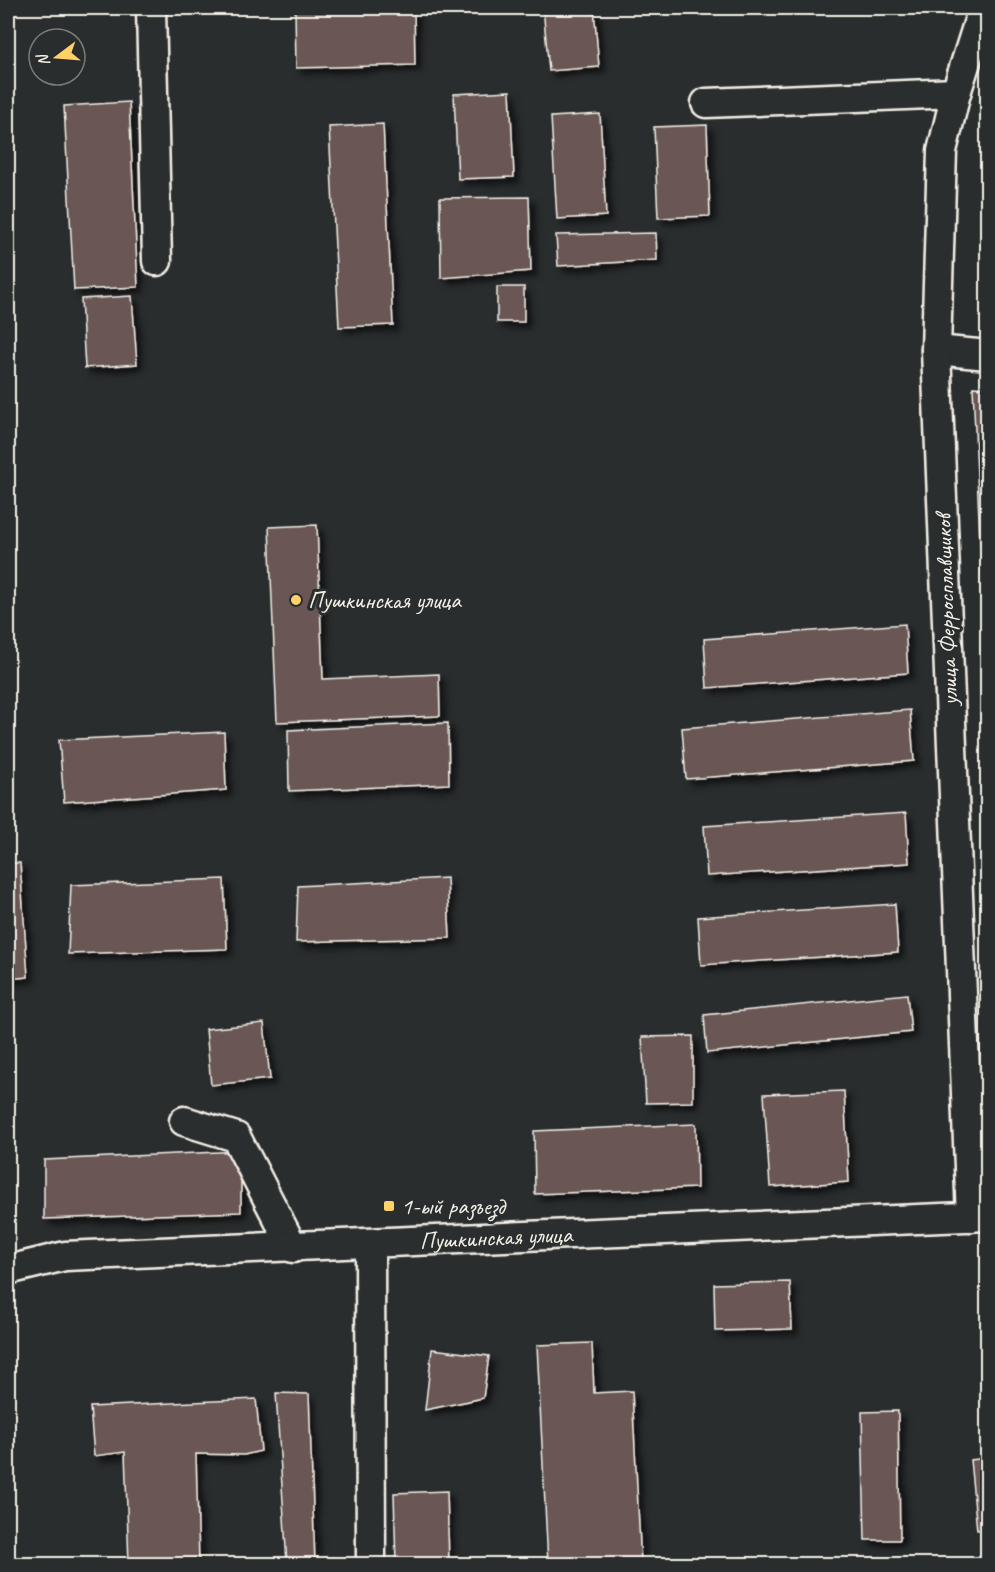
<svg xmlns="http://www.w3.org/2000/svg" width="995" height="1572" font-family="Caveat,sans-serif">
  <defs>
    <filter id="shadow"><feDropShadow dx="5.5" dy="5.5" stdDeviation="3" flood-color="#0009"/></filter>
  </defs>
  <rect width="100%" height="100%" fill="#2a2d2e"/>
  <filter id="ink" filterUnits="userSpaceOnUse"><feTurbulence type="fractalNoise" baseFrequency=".0167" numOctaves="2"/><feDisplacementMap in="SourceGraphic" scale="12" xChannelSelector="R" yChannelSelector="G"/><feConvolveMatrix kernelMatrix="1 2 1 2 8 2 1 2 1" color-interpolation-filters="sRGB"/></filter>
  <g filter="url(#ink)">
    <g fill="#695754" stroke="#f4f1e8" stroke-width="1.5" filter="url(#shadow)">
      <polygon points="295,8 414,8 415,65 296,68"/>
      <polygon points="543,8 594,8 599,67 549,71"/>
      <polygon points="510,91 514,177 458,179 454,94"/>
      <polygon points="129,102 138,287 74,290 64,106"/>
      <polygon points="600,114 606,216 557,219 551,117"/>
      <polygon points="383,124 393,325 339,327 329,127"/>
      <polygon points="707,125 710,216 658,218 654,127"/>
      <polygon points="529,197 531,271 441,278 440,198"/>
      <polygon points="656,233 657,260 558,266 556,235"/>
      <rect x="497" y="287" width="27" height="35"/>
      <polygon points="132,296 137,364 85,368 81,299"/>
      <polygon points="973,387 988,388 988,717"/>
      <polygon points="317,525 323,679 439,674 440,716 277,722 269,527"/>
      <polygon points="905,624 908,673 707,688 704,639"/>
      <polygon points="910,710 914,761 686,779 682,728"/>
      <polygon points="448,723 449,784 289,791 288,730"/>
      <polygon points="224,732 226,790 64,802 59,740"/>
      <polygon points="906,813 909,863 707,876 704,826"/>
      <polygon points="8,863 20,863 28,977 8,979"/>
      <polygon points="447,878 450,938 296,942 298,886"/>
      <polygon points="224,879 227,949 68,954 71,885"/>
      <polygon points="895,904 898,952 701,965 698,917"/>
      <polygon points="907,994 911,1032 707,1053 704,1015"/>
      <polygon points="264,1023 270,1079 211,1085 206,1029"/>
      <polygon points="693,1036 693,1102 646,1103 642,1037"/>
      <polygon points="844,1091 849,1182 770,1187 764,1094"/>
      <polygon points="696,1124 697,1188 535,1194 534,1131"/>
      <polygon points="241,1151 241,1212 44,1219 44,1160"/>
      <polygon points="790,1282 792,1329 715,1331 714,1284"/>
      <polygon points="592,1343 594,1393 632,1391 641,1564 548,1564 537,1345"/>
      <polygon points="432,1349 489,1356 483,1398 425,1410"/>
      <polygon points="276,1393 309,1394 315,1564 287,1564"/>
      <polygon points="256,1399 261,1451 244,1455 196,1454 199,1564 129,1564 125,1452 94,1456 90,1407"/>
      <polygon points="898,1411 900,1540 865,1540 862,1412"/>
      <polygon points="988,1458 988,1529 977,1530 970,1460"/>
      <polygon points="447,1491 449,1564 396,1564 394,1493"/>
      <polygon points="983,1550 988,1550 988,1564 984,1564"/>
    </g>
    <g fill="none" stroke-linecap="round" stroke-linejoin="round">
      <g stroke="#f4f1e8" stroke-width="33">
        <g id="minor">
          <polyline points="151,8 157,261"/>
          <polyline points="706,103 956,93"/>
          <polyline points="936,350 988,355"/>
          <polyline points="184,1121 236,1137 293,1248"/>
          <polyline points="971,1217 936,350 942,151 956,93 983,8"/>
          <polyline points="370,1245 371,1564"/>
          <path id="s1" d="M8,1270L65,1256L988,1216"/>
        </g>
      </g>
      <use href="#minor" stroke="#2a2d2e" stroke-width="28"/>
    </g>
  </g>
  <g fill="#ffd166" stroke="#2a2d2e" stroke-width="2">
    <circle cx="296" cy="600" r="6"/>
    <rect x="383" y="1200" width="12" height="12" rx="3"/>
  </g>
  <g text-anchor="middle" stroke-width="6" stroke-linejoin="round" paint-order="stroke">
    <g font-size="24" fill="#f4f1e8" stroke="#2a2d2e" text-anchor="start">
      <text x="308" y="608">Пушкинская улица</text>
      <text x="401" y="1214">1-ый разъезд</text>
    </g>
    <g font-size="24" fill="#f4f1e8" stroke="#2a2d2e">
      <text transform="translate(946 610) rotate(-92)" y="8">улица Ферросплавщиков</text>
      <text dy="8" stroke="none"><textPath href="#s1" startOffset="490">Пушкинская улица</textPath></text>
    </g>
  </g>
  <rect width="995" height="1572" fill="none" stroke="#2a2d2e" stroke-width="30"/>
  <rect x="15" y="15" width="965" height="1542" fill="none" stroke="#f4f1e8" stroke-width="2" filter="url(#ink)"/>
  <g transform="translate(57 57) rotate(254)"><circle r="28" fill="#2a2d2e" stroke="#7b7b78" stroke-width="1.5"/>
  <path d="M0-4.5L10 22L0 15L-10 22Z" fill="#ffd166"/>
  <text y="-9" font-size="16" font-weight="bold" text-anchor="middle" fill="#f4f1e8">N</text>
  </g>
</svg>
